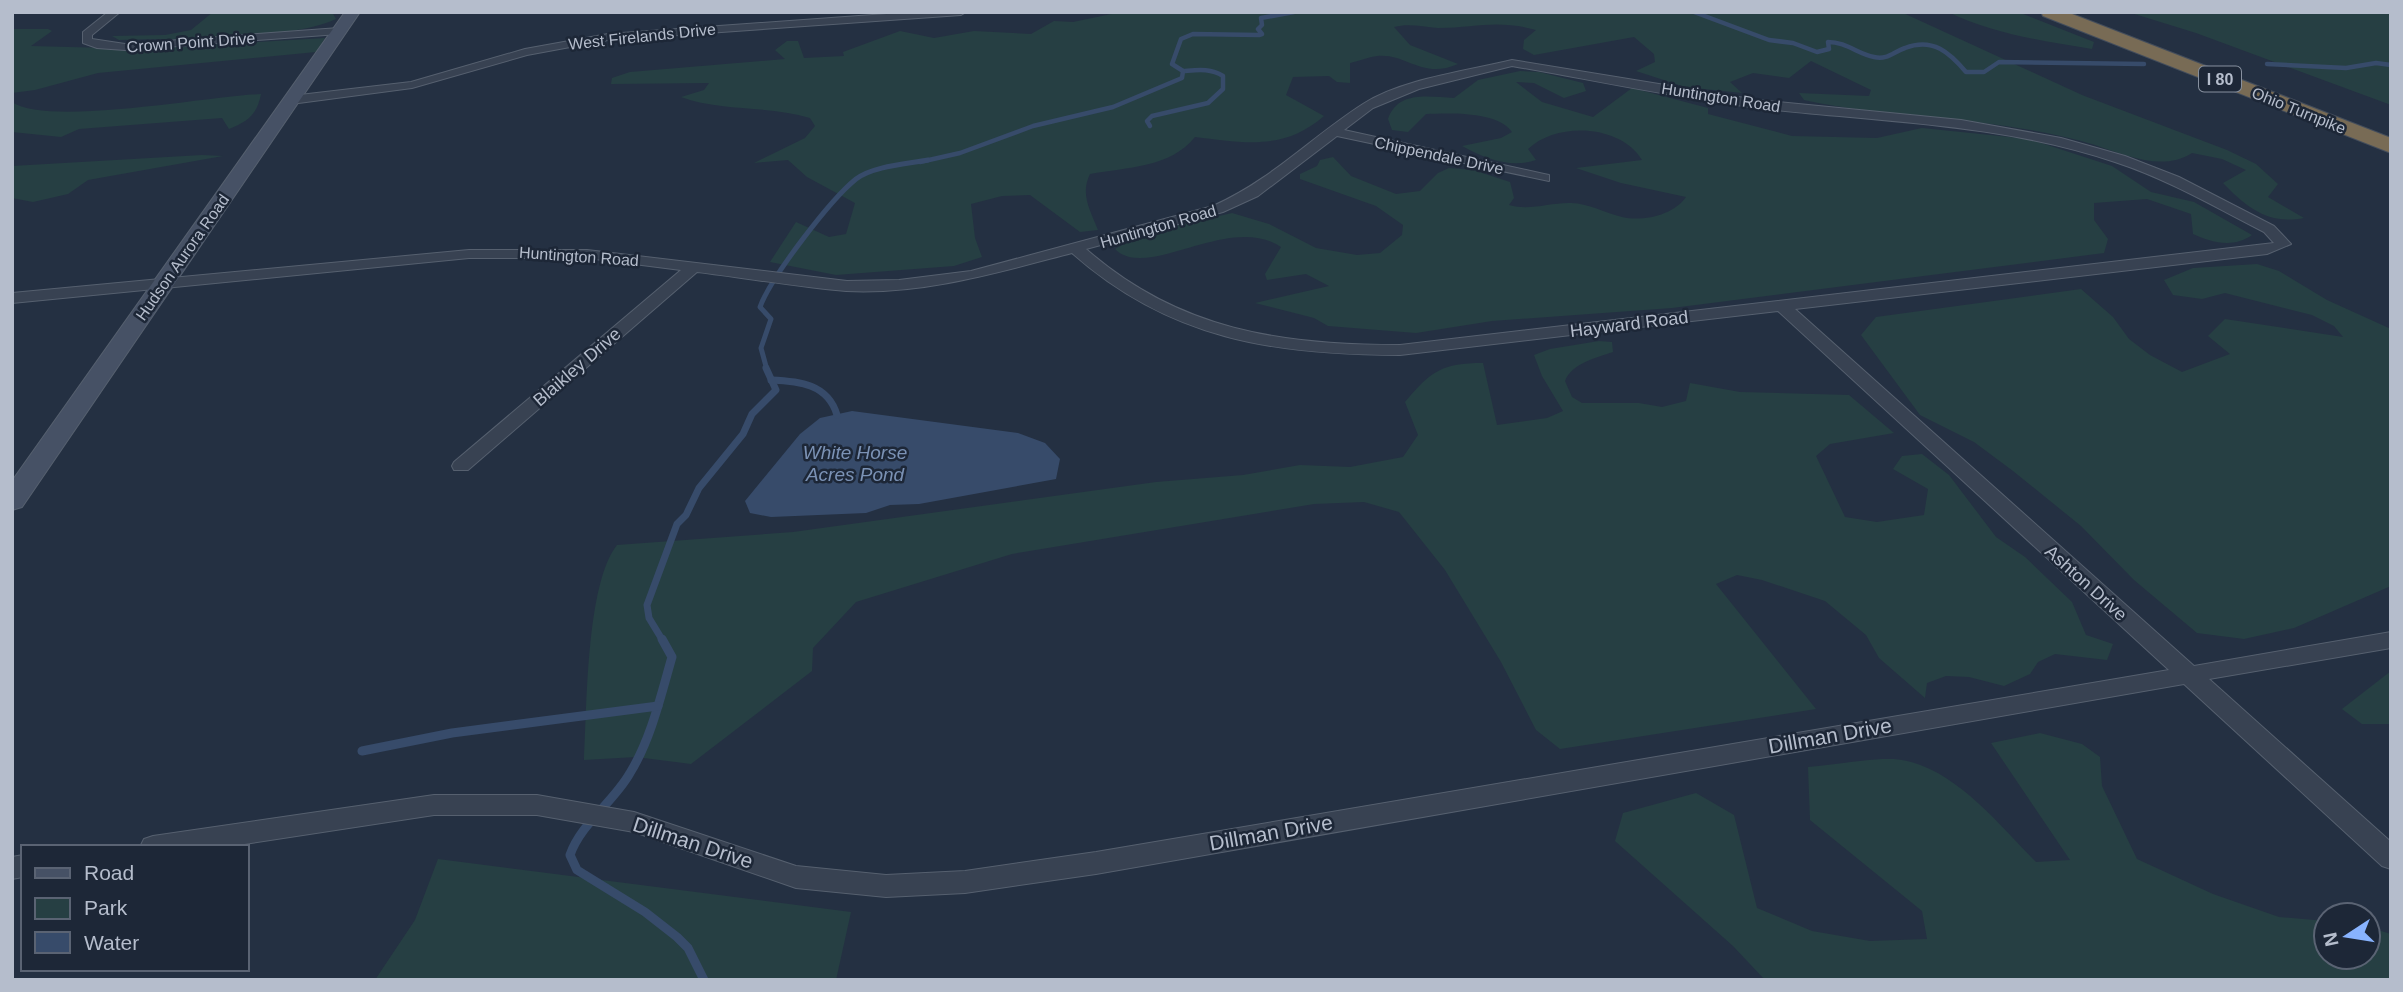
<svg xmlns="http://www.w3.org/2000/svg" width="2403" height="992" font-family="Arial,sans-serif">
  <rect width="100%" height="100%" fill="#243042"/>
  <g fill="#263f43">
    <path d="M213,12H332L336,19C288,41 175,38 119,40L112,36L165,35L191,30Z"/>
    <path d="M1121,12H1901L2082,95L2227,150L2256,164L2278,184L2268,197L2304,218C2269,225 2247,208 2223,183L2246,170L2222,159L2192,153C2162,172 2126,155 2095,145C2000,116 1900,121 1804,100L1799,93L1869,96L1871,90L1811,61L1789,78L1753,73L1730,82L1742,93L1685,87L1636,71L1655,62L1654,54L1634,37L1534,55L1523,49L1524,40L1536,30C1495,19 1477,28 1438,28C1423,27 1409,23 1394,27L1410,45L1458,64C1422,80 1407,53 1377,56C1368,57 1359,61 1350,63V83L1337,82L1329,76L1293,77L1286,95L1324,116C1284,151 1244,143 1195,137C1170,168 1127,167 1090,174C1080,194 1090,210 1098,230L1080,232L1030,195L1002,196L971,204L975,238L982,257L954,266L836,275L770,262L796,222L829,237L846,234L855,203L807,177L788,160L754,163L805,138L815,126L810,118C768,105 721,112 681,97L704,90L709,83L611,84L612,78L630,72L785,59L775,50L787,41H798L804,58L844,56L843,52L900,31L934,38L974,31L1031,34L1054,21L1073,22Z"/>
    <path d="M1948,12H2018L2094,42L2092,49C2044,41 1993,34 1948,12Z"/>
    <polygon points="2128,12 2391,12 2391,105 2196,33"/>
    <polygon points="12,29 48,29 52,31 31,46 146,49 325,38 316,52 98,73 35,90 12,93"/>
    <path d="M1520,71L1539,72L1583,83L1586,91L1564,98L1534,83L1516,82L1542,102L1593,117L1632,88L1708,108V114L1792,136L1877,138L1922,128L2029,139L2112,166L2151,192L2194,202L2252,235C2234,248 2212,243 2193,234L2191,214L2147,199L2094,203V220L2108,239L2104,253L1672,308L1492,321L1416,333L1328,326L1314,318L1255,303L1329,286L1306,274L1267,280L1265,274L1281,247C1229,212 1147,282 1115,249L1141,234L1232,213L1269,224L1316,248L1357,255L1380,253L1402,235L1403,225L1376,206L1300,179V174L1317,166L1320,160L1333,157L1351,176L1396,194L1420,191L1438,173L1449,168L1473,170L1510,182L1514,198L1509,205C1529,211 1548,203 1569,203C1586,202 1605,213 1622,217C1643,222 1674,215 1686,197L1621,183L1576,168L1642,160C1621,125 1558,121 1528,149L1536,160C1511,169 1484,158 1462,146L1501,138L1512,132C1498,111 1450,113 1426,114L1408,132L1392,130L1388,119C1398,90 1429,97 1454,98L1478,80Z"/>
    <path d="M261,94C257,115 248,121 229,129L222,118L79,129L61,137L12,132V102C48,127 209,96 261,94Z"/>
    <polygon points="202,155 223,156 88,180 68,194 33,202 12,198 12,166"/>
    <polygon points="2257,264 2279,271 2327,300 2391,329 2391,586 2294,628 2244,639 2197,633 2134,580 2081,526 2013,471 1974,442 1920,415 1861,335 1876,317 2081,289 2113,317 2129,339 2150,355 2182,372 2230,354 2208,336 2225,319 2343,337 2334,326 2312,315 2225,293 2202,299 2173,295 2164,280 2193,268"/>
    <path d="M1599,341L1612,342L1613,352C1596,358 1572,363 1565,381L1572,397L1582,403H1639L1662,407L1686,401L1690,383L1740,392L1849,395L1894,433L1830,444L1816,456L1845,517L1877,522L1924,515L1928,489L1893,469L1902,456L1922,454L1949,475L1996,537L2025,557L2072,602L2086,635L2113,644L2107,660L2055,654L2038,662L2030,674L2004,686L1969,677L1946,676L1927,683L1925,698L1879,658L1866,635L1825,601L1762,580L1737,575L1716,584L1816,709L1560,749L1536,730L1501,662L1445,570L1399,512L1364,502L1314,504L1012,554L856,602L813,648L812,671L691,764L636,757L584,760C587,708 586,584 617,545L793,532L1156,482L1243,475L1300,465L1350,467L1403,457L1418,435L1405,402C1431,371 1442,363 1483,363L1497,425L1547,418L1563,411L1542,376L1534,355L1550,349Z"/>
    <polygon points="2391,671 2391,724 2362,724 2342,709"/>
    <path d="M2040,733L2082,744L2100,757L2102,786L2137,859L2213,894L2279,917L2326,921V957H2368V927L2391,934V980H1765L1733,946L1615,841L1623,813L1696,793L1734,815L1757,908L1812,931L1870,941L1927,939L1922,911L1810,820L1808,767C1836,765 1867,758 1894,759C1951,763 1999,825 2036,862L2070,860L1991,743Z"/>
    <polygon points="438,859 851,912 836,980 375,980 415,920"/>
  </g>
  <polygon fill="#374b6a" points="852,411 1018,433 1045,443 1060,459 1056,479 919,504 890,505 866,513 771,517 750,513 745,501 800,434 820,418"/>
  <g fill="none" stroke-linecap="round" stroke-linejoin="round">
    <g stroke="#374b6a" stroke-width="4.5">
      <path d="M1694,12L1769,40L1793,43L1817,52L1829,49L1828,42C1846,42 1858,54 1874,57C1888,60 1893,52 1905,48C1933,37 1950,53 1966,72H1984L1999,62L2144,64"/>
      <polyline points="2267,64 2346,68 2376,63 2391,65"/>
      <path d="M1150,126L1147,121L1152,116L1208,103L1223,89V76C1210,68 1198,70 1183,71"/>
      <polyline points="920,162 960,153 1033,126 1113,107 1182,78 1183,71 1172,64 1181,39 1193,34 1259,35 1262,34 1258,29 1262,25 1261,18 1294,12"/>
    </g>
    <path stroke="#374b6a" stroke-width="5" d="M767,370L761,348L771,319L760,307C771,277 830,200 856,179C873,166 907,164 928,160"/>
    <g stroke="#374b6a" stroke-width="7">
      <path d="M771,380C799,381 828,384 837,415"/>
      <polyline points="663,641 649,618 647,605 677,524 686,515 699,488 743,434 752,414 776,390 766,368"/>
    </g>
    <g stroke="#374b6a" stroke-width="9">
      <path d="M662,639L672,657C661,695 651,739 630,773C613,803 581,823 570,855L577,870L645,912L677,937L688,948L704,980"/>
      <polyline points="362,751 452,733 658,706"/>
    </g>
    <g stroke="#56606f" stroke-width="2">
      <g id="street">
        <polygon points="108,12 120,12 92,35 92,39 125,44 339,28 344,31 339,34 125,50 97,48 83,43 83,32"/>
        <polygon points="914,12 966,12 961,15 608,40 527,55 412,88 291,104 285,100 291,96 411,82 525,49 608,34"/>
        <path d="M1512,60L1757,100L1961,120L2061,138L2125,156L2179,177L2274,226L2291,244L2267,254L1795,309L2194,666L2391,632V648L2209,679L2391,842V869L2382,866L2184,684L1096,874L965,893L886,897L796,888L634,832L537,815H434L225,847H140L144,839L153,836L434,795H537L634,812L796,866L886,875L965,871L1096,852L2169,670L1778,311L1400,355C1274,355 1169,339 1072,253C999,272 923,295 846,291C797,287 747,278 697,272L468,470H454L452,466L454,462L681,270L587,258H469L12,303V293L469,250H587L847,281L899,280L971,271L1213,206C1273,179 1310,138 1363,104C1402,79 1467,71 1512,60ZM1512,66C1594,80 1676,98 1758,108C1878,122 2000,123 2115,162C2167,179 2215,207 2264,232L2274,243L1400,345C1281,345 1178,330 1086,249L1223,212L1258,196L1337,136L1549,181V175L1544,174L1344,130L1373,108L1419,89Z"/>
        <polygon points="23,855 23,877 12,879 12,857"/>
      </g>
    </g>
    <g stroke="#56606f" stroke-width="2">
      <polygon id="secondary" points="345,12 360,12 22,507 12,510 12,481"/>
    </g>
    <g stroke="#434d5c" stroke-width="2">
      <polygon id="highway" points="2041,12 2067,12 2391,138 2391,153 2043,16"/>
    </g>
    <use href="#street" fill="#384252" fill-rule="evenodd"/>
    <use href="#secondary" fill="#465165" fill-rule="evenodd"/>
    <use href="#highway" fill="#786b55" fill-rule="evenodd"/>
  </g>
  <g text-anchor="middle" stroke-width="5" stroke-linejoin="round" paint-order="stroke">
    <g font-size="16" fill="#b5bdcc" stroke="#1d2737">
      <text transform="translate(642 36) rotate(-6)" y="6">West Firelands Drive</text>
      <text transform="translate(191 42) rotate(-4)" y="6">Crown Point Drive</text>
      <text transform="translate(1721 97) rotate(9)" y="6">Huntington Road</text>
      <text transform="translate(2299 110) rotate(22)" y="6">Ohio Turnpike</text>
      <text transform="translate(1439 155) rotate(12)" y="6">Chippendale Drive</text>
      <text transform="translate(1158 226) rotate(-16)" y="6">Huntington Road</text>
      <text transform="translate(579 256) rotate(4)" y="6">Huntington Road</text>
      <text transform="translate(182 257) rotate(-55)" y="6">Hudson Aurora Road</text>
    </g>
    <rect fill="#1d2737" stroke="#87909f" stroke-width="2" x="2199" y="66.5" width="42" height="25" rx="5"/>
    <g font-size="16" font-weight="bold" fill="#b5bdcc">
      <text x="2220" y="85">I 80</text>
    </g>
    <g font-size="18" fill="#b5bdcc" stroke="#1d2737">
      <text transform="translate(1629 324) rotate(-7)" y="6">Hayward Road</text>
      <text transform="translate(577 367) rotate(-41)" y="6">Blaikley Drive</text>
      <text transform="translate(2086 583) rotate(42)" y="6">Ashton Drive</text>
    </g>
    <g font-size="19" font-style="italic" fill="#7b92b5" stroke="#1d2737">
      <text x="855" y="459">White Horse<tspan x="855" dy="22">Acres Pond</tspan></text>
    </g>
    <g font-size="21" fill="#b5bdcc" stroke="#1d2737">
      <text transform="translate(1830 736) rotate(-10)" y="7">Dillman Drive</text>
      <text transform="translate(1271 833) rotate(-10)" y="7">Dillman Drive</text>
      <text transform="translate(693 843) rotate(18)" y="7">Dillman Drive</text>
    </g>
  </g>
  <rect width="2403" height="992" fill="none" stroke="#b5bdcc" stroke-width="28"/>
  <rect x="21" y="845" width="228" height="126" fill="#1d2737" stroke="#5a6373" stroke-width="2"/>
  <rect x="35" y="868" width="35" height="10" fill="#465165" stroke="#5a6373" stroke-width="2"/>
  <text x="84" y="880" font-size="21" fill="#b5bdcc">Road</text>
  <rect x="35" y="898" width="35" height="21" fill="#263f43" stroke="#5a6373" stroke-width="2"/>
  <text x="84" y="915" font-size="21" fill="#b5bdcc">Park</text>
  <rect x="35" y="932" width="35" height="21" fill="#374b6a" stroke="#5a6373" stroke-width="2"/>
  <text x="84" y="950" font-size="21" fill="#b5bdcc">Water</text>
  <g transform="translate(2347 936) rotate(258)"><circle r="33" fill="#1d2737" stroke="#5a6373" stroke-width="2"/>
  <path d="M0-5L12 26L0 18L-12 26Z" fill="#88b3fe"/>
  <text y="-10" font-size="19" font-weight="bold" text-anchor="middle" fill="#b5bdcc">N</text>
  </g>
</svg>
